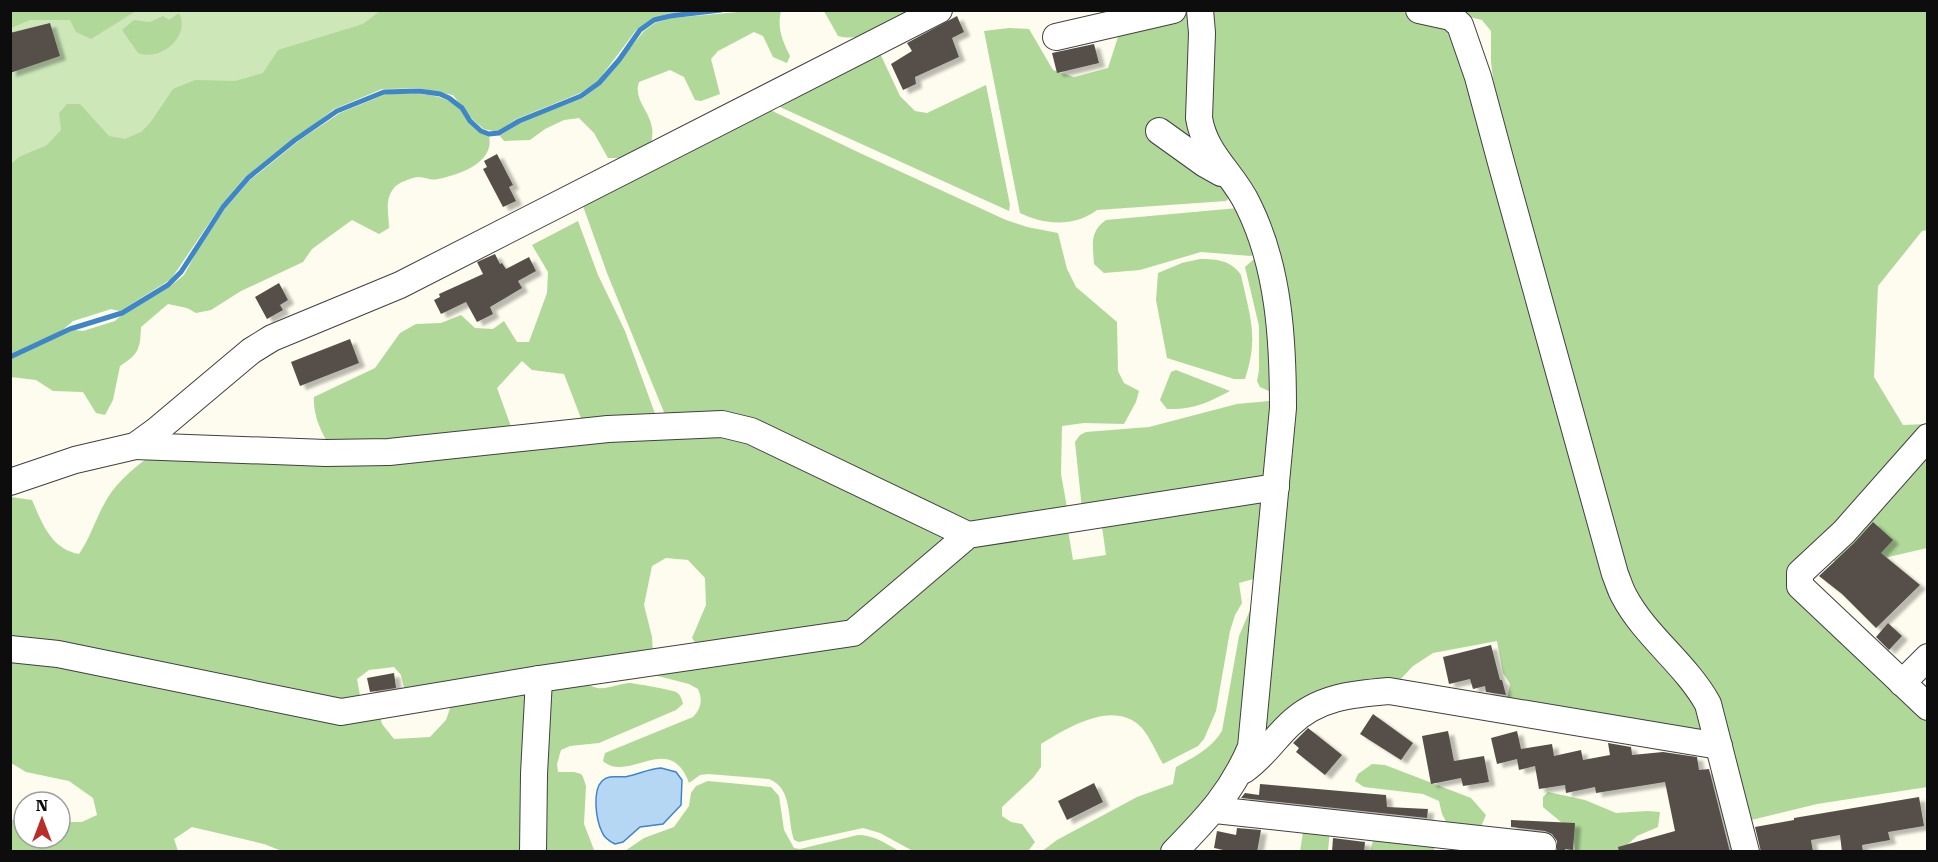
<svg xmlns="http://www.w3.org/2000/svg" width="1938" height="862" font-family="'Roboto Serif',serif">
  <defs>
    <filter id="shadow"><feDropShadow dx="6" dy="4" stdDeviation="1.5" flood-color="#0004"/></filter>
  </defs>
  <rect width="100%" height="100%" fill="#fefcee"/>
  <polygon fill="#cde7b9" points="11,11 701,11 669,13 654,18 636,30 597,82 580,93 516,119 498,132 484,129 473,120 453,95 419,88 382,89 334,109 245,177 222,204 171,279 120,311 111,309 73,321 60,332 11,355"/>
  <g fill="#b0d899">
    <polygon points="11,10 136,10 136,11 91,39 76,32 70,20 30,20 11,28"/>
    <path d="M915,10C891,24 866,43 838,36L824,11Z"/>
    <polygon points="380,11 701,11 669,13 654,18 636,30 597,82 580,93 516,119 498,132 484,129 473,120 453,95 419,88 382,89 334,109 245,177 222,204 171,279 120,311 111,309 73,321 60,332 11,355 11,164 19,157 47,145 61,130 59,113 67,104 80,104 109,136 125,139 141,132 150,123 173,89 195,80 235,81 263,73 278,50 363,24"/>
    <path d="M749,11H781C777,28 782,40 790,56L787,63L773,57L763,36L754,32L718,51L711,59L720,94L701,101L695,100L684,77L670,70L639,82C633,100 650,111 652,128C653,133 652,139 651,144L622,158H608L594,133L579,118L564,120L545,129L530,140L504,141L500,136L521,122L583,98L600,85L644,31L655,23L672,18Z"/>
    <path d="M1189,11L1194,117L1234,194L1226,201L1097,210C1075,227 1044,225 1020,213L984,31L1009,28L1029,29L1053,70L1074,77L1108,68L1118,37L1126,26Z"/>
    <polygon points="1207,11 1398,11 1447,21 1456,28 1597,532 1695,692 1712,736 1501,702 1508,695 1510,684 1503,673 1497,641 1433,653 1413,666 1395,685 1364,689 1256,755 1283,313 1210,141"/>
    <polygon points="1445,11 1927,11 1927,230 1922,231 1878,286 1874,377 1903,425 1927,424 1927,548 1867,562 1804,560 1792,575 1927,718 1927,787 1817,804 1743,822 1722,744 1630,593 1498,119 1491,62 1491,31 1482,20"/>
    <path d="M179,13C191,36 161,62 138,53L122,30L134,20L150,22L163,16L169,20Z"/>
    <polygon points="877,47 900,96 915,111 927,113 986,85 1010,205 1009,211 769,102"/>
    <path d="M386,94C411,94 444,90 462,111C471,123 474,131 489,136C495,163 459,175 438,179C431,181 425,177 419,177C413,177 397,183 394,188C384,200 389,214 389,228L379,234L352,220L312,249L303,262L241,291L211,310L196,313L187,308L168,304L141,327C140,349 139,354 120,366L113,400L105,415L96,413L83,392L53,391L36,380L11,377V358L52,338L75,330L83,331L115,321L123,314L168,288L184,275L198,249L224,210L249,181L301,139L340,113Z"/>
    <polygon points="762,106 862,154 1006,220 1027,227 1058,233 1067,269 1076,287 1117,322 1118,371 1124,383 1139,391 1136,402 1124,424 1084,423 1062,426 1061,474 1068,513 975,528 753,427 668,422 607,273 583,206 540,228"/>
    <path d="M1238,208L1260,251L1251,256L1201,252L1140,270L1104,273L1094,264C1093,245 1089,232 1106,220Z"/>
    <path d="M578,221L598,275L625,331L658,422L584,426L564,374L532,370L522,361L497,388L513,432L330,447C321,431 313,416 314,397L375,368L400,333L416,324L441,323L461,315L475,328L493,329L504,321L517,342H529L547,293L548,272L532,245Z"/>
    <path d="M1200,259C1216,259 1231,260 1241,275C1250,317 1259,337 1245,379H1234L1167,358L1156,300L1158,273L1182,263Z"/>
    <polygon points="1258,259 1273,318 1271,392 1260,387 1257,381 1259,370 1259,326 1245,267 1253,260"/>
    <path d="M1176,370L1230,391C1207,403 1193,410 1167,409L1160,400L1171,372Z"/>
    <polygon points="1269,401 1277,405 1270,477 1082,509 1075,442 1080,435 1086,432 1149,427 1237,404"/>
    <path d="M723,430L950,534L845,627L699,648L692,638L706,605L705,578L688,560L666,558L652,566L644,605L652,637L653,656L405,692L401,675L394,667L369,670L357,679L361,701L341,704L11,643V497L32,500C42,523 51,549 79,554C91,537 96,517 107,499C118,480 138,465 155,452Z"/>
    <path d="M1258,496L1268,504L1261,577L1239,583L1242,603L1235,615L1230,631L1216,711L1204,739L1198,746L1163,764C1156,752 1150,737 1141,727C1113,699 1067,728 1041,744V767L1033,778L1002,807V816L1011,822L1022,824L1035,842L1028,851H913L880,833L863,828L799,842L794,840C787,820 793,788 769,779L708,774L700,775L689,783C670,730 628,784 603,761L605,753L693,717C701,709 703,700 698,689L689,684L650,674L856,638L971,543L1067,524L1073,560L1106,555L1101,520Z"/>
    <path d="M1250,610L1257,611L1245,742L1217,793L1160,851L1041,852L1057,840L1137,797L1173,784L1176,767C1194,757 1211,749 1222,731L1239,636Z"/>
    <polygon points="11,656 379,712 382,724 394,739 430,737 446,720 453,700 529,688 529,851 282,851 264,844 192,827 174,839 178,851 11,851 10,820 24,820 24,838 60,838 60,822 82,822 97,815 93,798 69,781 26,772 11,763"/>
    <path d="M586,680C595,696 615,684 629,683C634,683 672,690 676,692C680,694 682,699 683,704L676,710L599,743L570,746L561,750L557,764L558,772H574L581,774L583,777L586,786L584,824L594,850L540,852L546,685Z"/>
    <polygon points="1372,764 1385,765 1471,798 1486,815 1479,831 1449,827 1442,814 1439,801 1423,794 1364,787 1355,781 1358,774"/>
    <path d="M708,781L771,787L779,796L784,830L794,848L800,849L858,835C874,835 885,843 899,851H625L644,838L674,827L689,806L691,793L696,786Z"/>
    <polygon points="1548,792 1585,800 1616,813 1647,811 1660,812 1658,827 1637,836 1620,851 1575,851 1573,832 1543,807 1543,797"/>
    <polygon points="1304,825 1330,829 1328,851 1300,852"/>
    <polygon points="1375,833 1435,842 1434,851 1370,852"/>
  </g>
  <path fill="#b5d7f4" stroke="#3e86c8" stroke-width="1.5" d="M661,768L676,772L682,780L681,805L663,824L640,827L623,842L615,844C609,841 604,838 602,832C596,820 592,791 602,781C610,773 620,779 629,776C641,773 649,769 661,768Z"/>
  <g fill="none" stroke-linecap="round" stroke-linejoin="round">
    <polyline stroke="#3e86c8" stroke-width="5" points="10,357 70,329 122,313 168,285 181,272 223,207 248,178 295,140 337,111 384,92 419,91 440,94 449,98 462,108 470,121 481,131 489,134 499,133 519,121 581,96 599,83 619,60 640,30 654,20 670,16 721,10"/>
  </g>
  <g fill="#564f4a" filter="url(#shadow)">
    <polygon points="957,16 964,32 952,38 959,57 915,77 916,84 903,90 891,64 912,51 907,43"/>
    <polygon points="50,23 60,56 10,73 10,33"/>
    <polygon points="1094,44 1099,63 1057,73 1052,53"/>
    <polygon points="497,154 513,185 509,187 516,201 503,207 483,169 487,167 484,161"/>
    <polygon points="495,254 500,264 502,263 506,269 529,257 536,271 518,281 522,288 490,307 493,314 477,322 466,302 441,314 434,300 440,297 439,294 483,274 477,262"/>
    <polygon points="279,283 288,300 280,305 283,310 267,319 255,297"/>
    <polygon points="350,339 359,363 300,386 291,362"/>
    <polygon points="1873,522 1893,540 1881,553 1920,585 1876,628 1842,594 1819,576 1854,543"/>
    <polygon points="1888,623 1902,636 1889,650 1876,637"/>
    <polygon points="1491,645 1500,680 1502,680 1506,695 1486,692 1485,686 1473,689 1470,679 1449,684 1443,657"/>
    <polygon points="394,673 396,688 370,692 367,678"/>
    <polygon points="1373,714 1413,743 1401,760 1360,734"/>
    <polygon points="1308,728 1342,755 1325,775 1296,752 1299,748 1293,743"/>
    <polygon points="1448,731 1454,761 1484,756 1489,782 1463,786 1461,778 1431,784 1422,736"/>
    <polygon points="1517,731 1521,749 1552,744 1554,756 1581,750 1583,760 1610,755 1608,743 1631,747 1632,755 1663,752 1697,757 1699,770 1709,769 1730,852 1619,852 1618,847 1675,831 1665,782 1596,793 1595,787 1566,793 1565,785 1539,789 1535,766 1519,770 1517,759 1497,764 1491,738"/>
    <polygon points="1094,783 1103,802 1067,820 1058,801"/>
    <polygon points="1260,784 1386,795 1387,807 1428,809 1427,818 1241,798 1245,793 1259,795"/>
    <polygon points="1919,797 1924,826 1888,832 1890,840 1862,845 1863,852 1842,852 1840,835 1811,840 1813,852 1761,852 1755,827 1794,820 1794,818"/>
    <polygon points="1511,820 1575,823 1573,850 1565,849 1565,852 1557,852 1557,841 1552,834 1545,831 1511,827"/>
    <polygon points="1237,828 1261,830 1257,852 1233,852 1214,848 1217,831 1236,835"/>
    <polygon points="1333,838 1365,842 1364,852 1332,852"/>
  </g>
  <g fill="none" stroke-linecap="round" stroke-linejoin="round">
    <g stroke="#404040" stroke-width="28">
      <g id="minor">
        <path d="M1419,10L1451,17L1460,25L1478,77L1502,166L1615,574C1618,581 1620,589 1624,596C1645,636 1686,664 1708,704L1746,852"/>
        <polyline points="1056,37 1173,10"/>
        <polyline points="1159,131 1205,164 1221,173"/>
        <polyline points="1928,437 1844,532 1800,573 1800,586 1928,707"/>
        <polyline points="135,446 326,453 389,452 608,429 722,424 751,431 968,535"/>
        <polyline points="10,482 75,460 135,446 157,430 251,351 272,338 400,285 939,10"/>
        <polyline points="10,649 58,654 341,712 539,679 853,633 968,535 1276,487"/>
        <polyline points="1902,683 1928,657"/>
        <path d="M1244,770C1264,756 1273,740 1290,724C1318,697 1352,694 1389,691L1719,746"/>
        <polyline points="1215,810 1543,846 1542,852"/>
        <polyline points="533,852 534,774 539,679"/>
        <path d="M1174,852C1208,817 1232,792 1251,747L1283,408C1283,340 1279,267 1248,205C1233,173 1205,155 1199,118L1202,33L1200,10"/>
      </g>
    </g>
    <use href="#minor" stroke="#fff" stroke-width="26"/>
  </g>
  <rect width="1938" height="862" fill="none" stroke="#0d0d0d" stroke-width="24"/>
  <g transform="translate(42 820)"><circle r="28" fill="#ffffff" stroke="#9e9e9e" stroke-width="1.5"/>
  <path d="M0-4.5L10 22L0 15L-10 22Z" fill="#b82f2a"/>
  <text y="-9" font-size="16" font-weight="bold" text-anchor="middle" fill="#0d0d0d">N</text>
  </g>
</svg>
